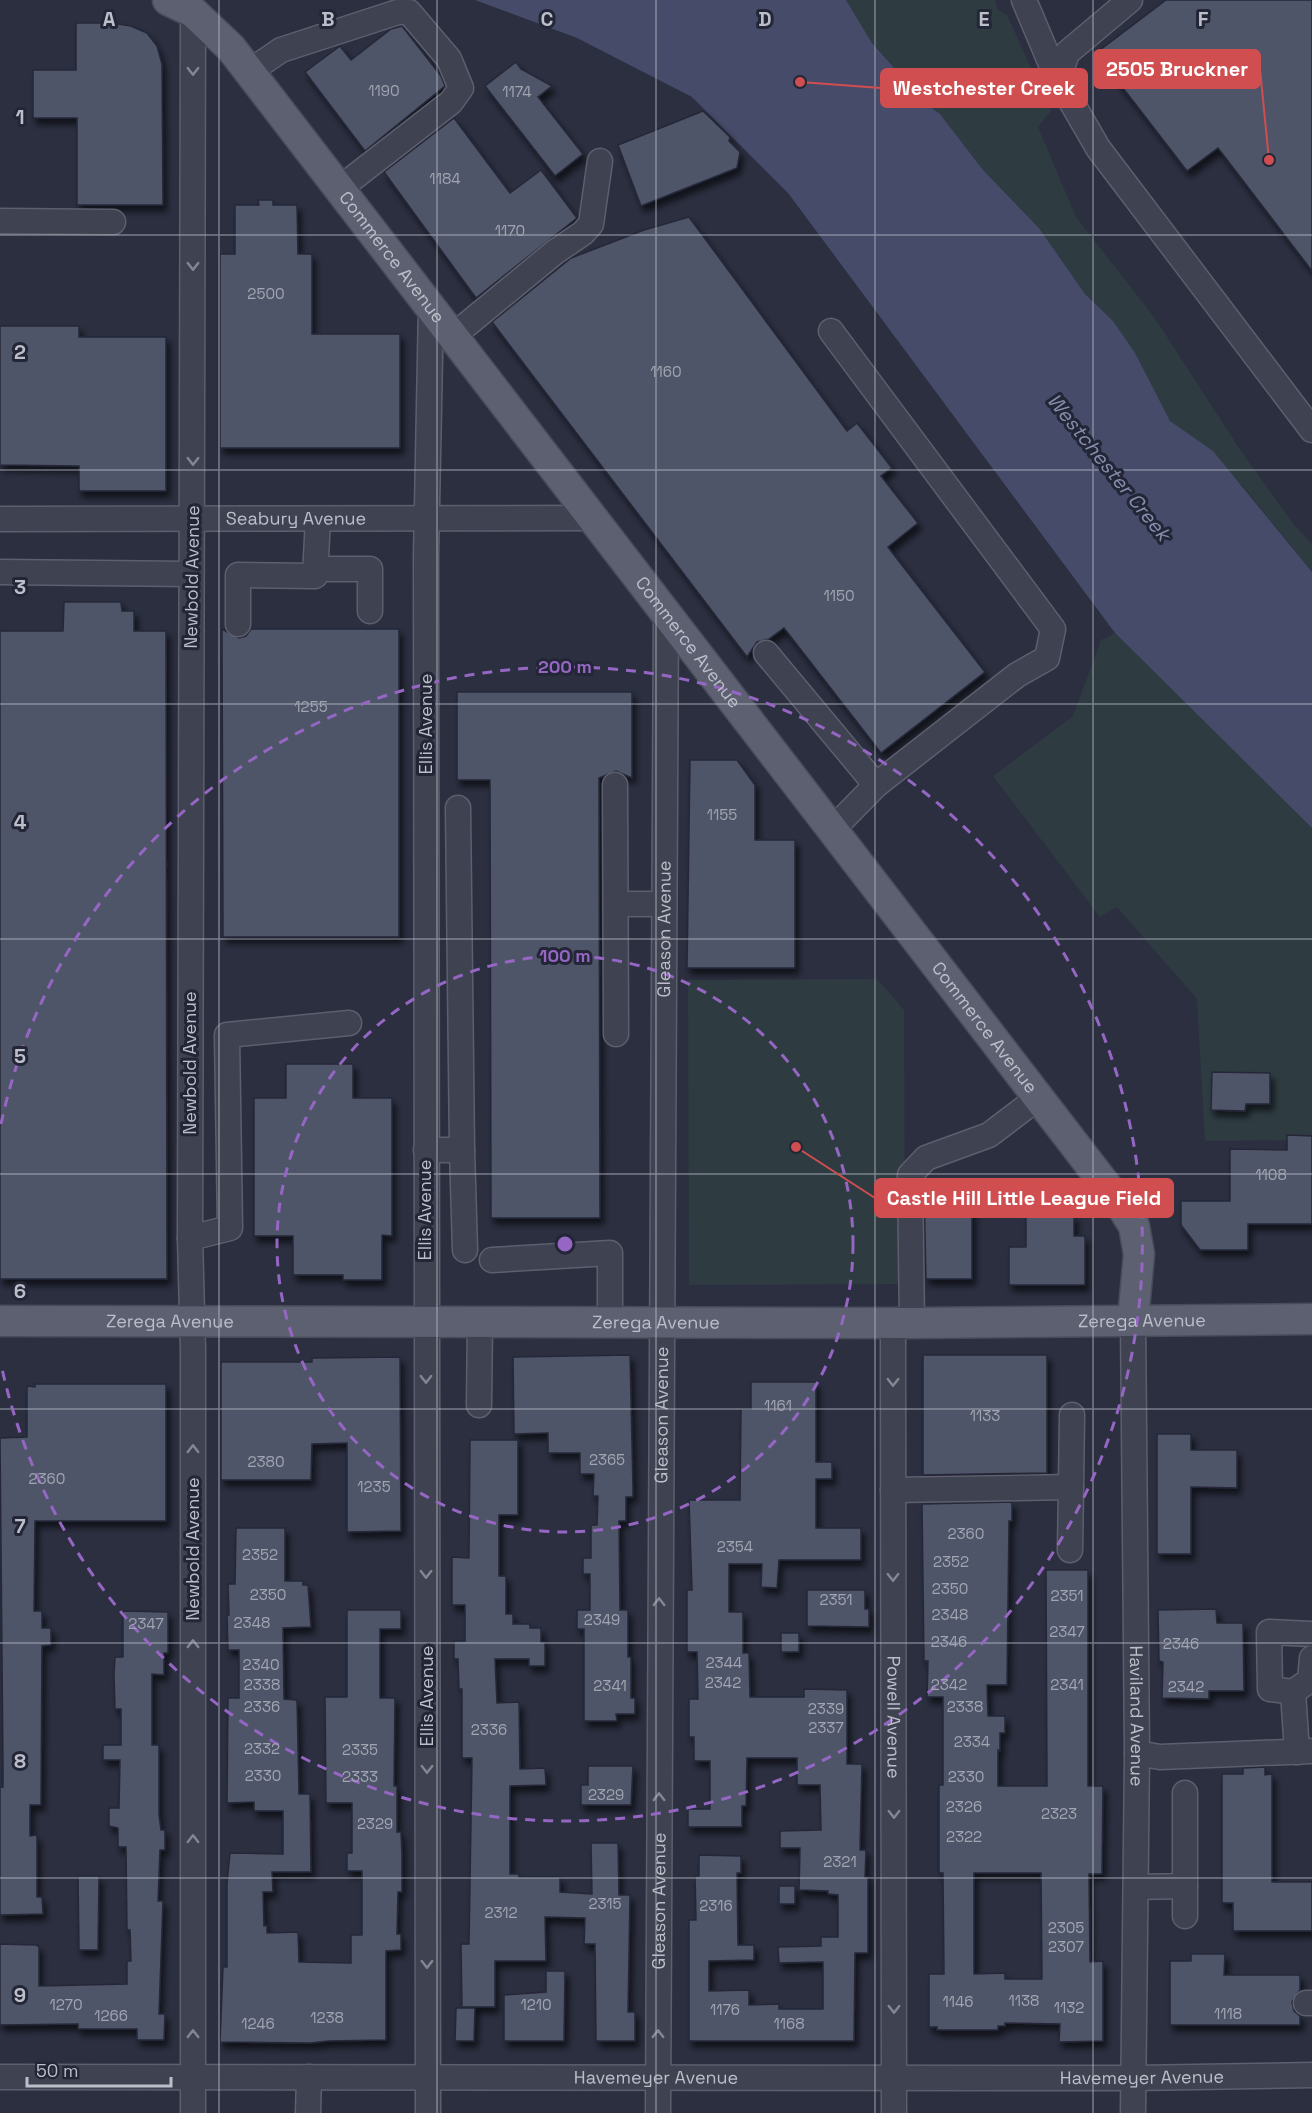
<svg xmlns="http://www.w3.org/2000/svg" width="1312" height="2113" font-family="'Space Grotesk',sans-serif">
  <defs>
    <filter id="shadow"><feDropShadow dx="3.5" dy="6" stdDeviation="3" flood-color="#0009"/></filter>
  </defs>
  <rect width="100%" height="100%" fill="#2b2f40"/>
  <g fill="#2e3c42">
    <polygon points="846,0 995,0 998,10 1007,15 1051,111 1038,127 1076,217 1154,317 1243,454 1295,526 1312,544 1312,572 1242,485 1170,421 1113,321 1085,294 1039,228 983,170 940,114 926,104 872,43"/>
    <polygon points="1115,633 1312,828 1312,1140 1205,1141 1197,999 1117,907 1100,917 993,776 1073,716 1101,640"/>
    <polygon points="877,979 904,1010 905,1284 689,1285 688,980"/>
  </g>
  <polygon fill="#454b68" points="475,0 846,0 872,43 926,104 940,114 983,170 1039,228 1085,294 1113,321 1135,353 1170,421 1213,451 1312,572 1312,828 1115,633 788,193 692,97 577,38"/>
  <g fill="#4f5467" stroke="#252838" stroke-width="1.5" fill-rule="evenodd" filter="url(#shadow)">
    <polygon points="1166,0 1312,0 1312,271 1218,148 1187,171 1096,53"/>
    <polygon points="76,23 112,23 131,26 147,33 157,46 162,64 163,205 77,205 77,118 33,118 33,70 76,70"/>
    <polygon points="402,26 441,76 445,86 365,151 305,72 340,46 351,60 391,29"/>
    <polygon points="516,62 521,69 552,86 538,97 583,154 555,176 485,86"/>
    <polygon points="703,111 730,137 729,141 740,152 737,168 641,206 618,145"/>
    <polygon points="454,118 510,193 541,170 577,218 476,298 384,172"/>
    <polygon points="258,200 273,200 273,205 297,205 298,254 312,254 312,334 400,334 400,448 220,448 220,254 235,254 235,205 259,205"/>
    <polygon points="689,217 847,431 857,423 892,468 881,476 918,523 888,547 985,672 881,753 784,628 769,639 757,642 747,657 492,322 571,258 644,230"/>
    <polygon points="0,326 79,326 79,337 166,337 166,491 79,491 79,466 0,465"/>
    <polygon points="64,602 121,602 122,611 134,611 134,631 166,631 167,1279 0,1279 0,631 63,631"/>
    <polygon points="222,629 239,638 246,636 251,629 399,629 399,937 223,937"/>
    <polygon points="457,692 632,692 632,778 616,771 599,778 600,1218 491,1218 490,780 457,780"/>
    <polygon points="690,760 737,760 755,785 755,840 795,840 795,968 687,968"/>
    <polygon points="286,1064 353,1064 353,1098 392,1098 392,1236 382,1235 382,1280 343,1280 343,1275 293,1275 293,1236 254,1236 254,1098 286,1098"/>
    <polygon points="1212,1072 1270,1073 1270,1104 1246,1104 1245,1111 1211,1110"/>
    <polygon points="1287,1135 1312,1136 1312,1224 1248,1224 1248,1250 1200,1250 1181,1225 1181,1201 1230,1201 1230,1149 1287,1150"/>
    <polygon points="924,1190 972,1190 972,1279 926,1279"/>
    <polygon points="1026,1215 1074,1215 1074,1236 1085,1236 1085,1285 1009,1285 1009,1247 1026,1247"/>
    <polygon points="630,1355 633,1488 633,1497 626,1497 626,1521 619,1521 620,1610 628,1610 628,1657 631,1657 631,1698 635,1698 635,1714 616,1714 617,1721 584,1721 584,1629 577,1629 577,1610 590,1610 590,1574 583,1574 583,1558 591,1558 591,1525 597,1525 598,1496 593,1496 594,1474 580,1474 580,1453 548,1453 548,1433 514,1434 513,1357"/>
    <polygon points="923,1355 1047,1355 1047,1473 923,1475"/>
    <polygon points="400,1357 401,1531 347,1532 347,1443 312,1444 311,1480 221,1480 221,1362 312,1362 312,1358"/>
    <polygon points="751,1382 816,1382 816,1462 832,1462 832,1479 816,1479 816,1528 861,1528 861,1560 779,1560 777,1588 761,1587 762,1564 729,1564 729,1612 743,1612 743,1653 749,1653 750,1697 804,1697 804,1689 847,1690 847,1764 862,1764 860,1850 866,1850 865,1877 868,1877 868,1953 855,1953 854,2041 689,2041 689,1920 696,1920 695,1876 699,1876 699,1855 741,1856 741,1873 737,1873 738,1945 754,1945 754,1960 709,1961 709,1991 749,1990 749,2005 779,2004 779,2009 823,2009 823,1962 779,1963 778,1947 821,1946 821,1937 838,1937 838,1895 828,1894 828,1891 799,1890 800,1848 780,1848 780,1831 821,1830 820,1785 797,1785 797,1758 747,1758 746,1806 742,1806 742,1827 688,1827 688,1809 710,1809 710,1761 694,1761 694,1737 689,1737 689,1699 698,1699 697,1652 687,1652 687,1590 692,1590 689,1500 740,1500 741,1409 751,1409"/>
    <polygon points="35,1384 166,1384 166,1521 35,1521 34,1611 42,1611 42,1628 51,1628 51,1645 42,1646 41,1805 30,1805 30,1836 37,1835 37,1897 42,1897 43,1914 0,1915 0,1787 3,1787 3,1767 0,1438 27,1437 27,1386 35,1387"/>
    <polygon points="1157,1434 1191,1434 1191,1450 1237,1450 1237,1488 1191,1487 1191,1554 1157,1554"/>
    <polygon points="470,1440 518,1440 518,1515 499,1515 499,1576 506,1576 506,1614 513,1614 513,1624 530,1624 530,1628 541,1628 541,1642 545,1642 545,1666 529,1666 529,1659 495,1659 497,1703 519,1702 520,1769 545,1768 546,1785 510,1786 510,1874 519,1874 519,1877 560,1877 560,1892 592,1894 591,1843 618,1843 619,1895 630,1895 628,2012 635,2012 635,2041 596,2041 595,1944 584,1944 585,1918 545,1917 546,1961 495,1961 495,2007 462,2007 461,1944 469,1944 472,1758 462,1758 462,1689 459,1689 458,1659 454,1659 454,1641 465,1641 465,1605 452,1605 452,1557 469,1558"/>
    <path d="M1012,1502V1521H1009L1007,1685H987L988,1716H1005V1733H1000V1751L998,1750V1786H1047L1046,1570H1088V1786H1103L1102,1874H1089L1090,1962L1103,1961V2041L1059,2042L1060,2024L1005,2023V2026H998V2030H937V2027H929V1974H944L943,1873H939V1785H943V1697H927L928,1661H924L922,1504ZM974,1873H1041L1042,1979H1005V1973L974,1974Z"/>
    <polygon points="236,1528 285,1528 285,1581 303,1581 303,1585 308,1585 311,1627 283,1628 284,1699 297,1700 299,1794 310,1794 311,1872 272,1872 273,1892 263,1892 264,1926 267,1925 267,1933 298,1932 299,1962 351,1963 351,1935 362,1935 362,1871 347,1871 347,1853 352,1853 352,1803 326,1803 325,1697 347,1697 347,1610 401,1610 401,1629 380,1629 380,1698 395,1698 394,1786 397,1786 397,1832 401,1832 402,1854 402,1892 398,1892 397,1934 401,1934 401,1950 386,1951 386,2040 328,2041 311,2043 220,2042 223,1967 227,1967 227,1883 230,1853 283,1854 283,1811 254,1811 254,1802 227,1803 228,1698 239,1698 239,1650 228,1650 227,1615 229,1615 228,1584 235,1584"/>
    <polygon points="807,1590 865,1590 865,1609 869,1609 869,1627 807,1626"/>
    <polygon points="1216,1609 1217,1623 1243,1623 1244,1691 1209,1691 1209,1699 1162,1698 1163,1662 1159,1661 1158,1610"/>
    <polygon points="123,1611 168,1612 168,1653 164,1653 164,1675 152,1674 152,1745 159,1745 159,1815 161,1830 165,1830 165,1850 160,1850 158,1901 163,1901 159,2014 165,2014 164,2040 137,2040 137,2029 78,2029 78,2024 0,2025 0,1944 36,1945 39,1947 39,1986 127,1984 127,1961 131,1961 130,1930 127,1930 126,1847 118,1847 118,1828 109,1826 109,1808 119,1808 120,1760 103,1760 103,1745 121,1745 121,1709 115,1709 114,1674 115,1657 123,1657"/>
    <rect x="781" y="1633" width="18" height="19"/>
    <polygon points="588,1766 633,1766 631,1805 581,1805 581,1785 588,1785"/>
    <polygon points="1265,1767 1265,1775 1272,1774 1272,1882 1312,1882 1312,1931 1233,1931 1233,1903 1222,1903 1222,1774 1243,1774 1243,1768"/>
    <polygon points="78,1876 99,1876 98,1950 79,1950"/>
    <rect x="779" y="1886" width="16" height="18"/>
    <polygon points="1191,1954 1225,1954 1224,1975 1300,1975 1300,1990 1292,2002 1294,2011 1300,2016 1300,2025 1170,2025 1170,1961 1191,1961"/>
    <polygon points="546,1971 565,1971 564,2041 504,2041 504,1995 546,1992"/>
    <polygon points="456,2008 475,2008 474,2041 455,2041"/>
  </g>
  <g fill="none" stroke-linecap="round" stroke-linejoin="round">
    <g stroke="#5d5f6e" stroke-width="27">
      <g id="minor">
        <polyline points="1024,0 1059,83"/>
        <polyline points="1130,0 1067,53 1060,75 1064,89 1098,148 1312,430"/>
        <polyline points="193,12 190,1238 193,1350 193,2113"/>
        <polyline points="249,72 281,50 398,12 409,12 449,59 461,88 451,102 339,189"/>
        <polyline points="0,221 113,222"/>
        <polyline points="831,331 1053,629 1047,658 1017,675 876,785 833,829"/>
        <polyline points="453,336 555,252 583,233 591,224 600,161"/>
        <path id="s1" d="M0,519L592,518"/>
        <polyline points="316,569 370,569 370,611"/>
        <polyline points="0,572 191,574"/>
        <polyline points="238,624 238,575 315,576 318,519"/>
        <polyline points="766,653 876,785"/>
        <polyline points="615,785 616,1034"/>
        <polyline points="458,808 462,1150"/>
        <polyline points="616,904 664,904"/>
        <polyline points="426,1150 462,1150 465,1250"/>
        <polyline points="190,1238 230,1228 227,1035 349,1023"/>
        <polyline points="492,1260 610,1253 610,1321"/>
        <path id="s2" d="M1133,1320L1137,1753L1133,2113"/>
        <path id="s3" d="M893,1323L894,2113"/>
        <polyline points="912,1323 910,1175 926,1158 989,1135 1039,1097"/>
        <polyline points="479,1405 480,1321"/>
        <polyline points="893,1490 1071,1487 1072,1415"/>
        <polyline points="1070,1550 1071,1487"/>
        <polyline points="1312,1634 1269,1632 1270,1689 1293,1692 1310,1680 1312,1658"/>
        <polyline points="1293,1692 1297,1752"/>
        <polyline points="1137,1753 1160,1757 1312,1751"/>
        <polyline points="1185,1886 1185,1916"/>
        <polyline points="1136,1887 1185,1886 1185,1793"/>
        <polyline points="1306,2003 1312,2003"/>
        <path id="s4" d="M0,2077L1134,2078L1312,2075"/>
        <polyline points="308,2113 309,2077"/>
        <polyline points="428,2113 426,556 431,307"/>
        <path id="s5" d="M658,2113L666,611"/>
      </g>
    </g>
    <g stroke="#484b5a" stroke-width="33">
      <g id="major">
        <path id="s6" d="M168,0L193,12L231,48L1121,1205L1134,1226L1139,1254L1133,1320"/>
        <path id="s7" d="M0,1321L912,1323L1312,1319"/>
      </g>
    </g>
    <use href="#minor" stroke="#3f4250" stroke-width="24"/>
    <use href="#major" stroke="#5d6070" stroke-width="30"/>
  </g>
  <defs><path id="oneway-chevron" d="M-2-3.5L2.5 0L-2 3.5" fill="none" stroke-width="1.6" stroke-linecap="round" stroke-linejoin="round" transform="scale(1.5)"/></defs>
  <g stroke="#848693">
    <use href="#oneway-chevron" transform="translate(193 71) rotate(90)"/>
    <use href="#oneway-chevron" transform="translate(193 266) rotate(90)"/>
    <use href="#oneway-chevron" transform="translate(193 461) rotate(90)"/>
    <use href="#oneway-chevron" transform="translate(426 1379) rotate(90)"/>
    <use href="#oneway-chevron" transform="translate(893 1382) rotate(90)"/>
    <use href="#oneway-chevron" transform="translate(193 1449) rotate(-90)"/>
    <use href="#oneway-chevron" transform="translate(426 1574) rotate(90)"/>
    <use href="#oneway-chevron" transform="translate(893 1577) rotate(90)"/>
    <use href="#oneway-chevron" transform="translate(659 1602) rotate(-90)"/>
    <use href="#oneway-chevron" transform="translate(193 1644) rotate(-90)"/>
    <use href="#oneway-chevron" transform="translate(427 1769) rotate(90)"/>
    <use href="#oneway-chevron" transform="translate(659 1797) rotate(-90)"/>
    <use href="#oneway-chevron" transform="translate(894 1814) rotate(90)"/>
    <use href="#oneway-chevron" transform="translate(193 1839) rotate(-90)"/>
    <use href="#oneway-chevron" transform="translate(427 1964) rotate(90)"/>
    <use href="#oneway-chevron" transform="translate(894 2009) rotate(90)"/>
    <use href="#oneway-chevron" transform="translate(193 2034) rotate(-90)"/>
    <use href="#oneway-chevron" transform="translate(658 2034) rotate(-90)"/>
  </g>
  <path fill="none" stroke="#bcbeca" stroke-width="1.5" stroke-opacity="0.55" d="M219,0V2113M437,0V2113M656,0V2113M875,0V2113M1093,0V2113M0,235H1312M0,470H1312M0,704H1312M0,939H1312M0,1174H1312M0,1409H1312M0,1643H1312M0,1878H1312"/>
  <g fill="none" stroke="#9566c3" stroke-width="3" stroke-dasharray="10 8">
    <circle cx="565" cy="1244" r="288"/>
    <path d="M1 1124A577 577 0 1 1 1 1364"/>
  </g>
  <g text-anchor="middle" stroke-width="6" stroke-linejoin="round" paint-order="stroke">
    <g font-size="15" fill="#a1a4b1">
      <text x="384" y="96">1190</text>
      <text x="517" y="97">1174</text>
      <text x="445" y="184">1184</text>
      <text x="510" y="236">1170</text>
      <text x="266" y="299">2500</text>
      <text x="666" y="377">1160</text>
      <text x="839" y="601">1150</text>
      <text x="311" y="712">1255</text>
      <text x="722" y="820">1155</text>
      <text x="1271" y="1180">1108</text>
      <text x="778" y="1411">1161</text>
      <text x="985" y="1421">1133</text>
      <text x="607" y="1465">2365</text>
      <text x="266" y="1467">2380</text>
      <text x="47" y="1484">2360</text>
      <text x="374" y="1492">1235</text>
      <text x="966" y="1539">2360</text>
      <text x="735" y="1552">2354</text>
      <text x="260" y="1560">2352</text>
      <text x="951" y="1567">2352</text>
      <text x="950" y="1594">2350</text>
      <text x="268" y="1600">2350</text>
      <text x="1067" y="1601">2351</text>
      <text x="836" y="1605">2351</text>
      <text x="950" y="1620">2348</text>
      <text x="602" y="1625">2349</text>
      <text x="252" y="1628">2348</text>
      <text x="146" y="1629">2347</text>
      <text x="1067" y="1637">2347</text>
      <text x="949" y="1647">2346</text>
      <text x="1181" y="1649">2346</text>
      <text x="724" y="1668">2344</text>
      <text x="261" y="1670">2340</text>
      <text x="723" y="1688">2342</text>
      <text x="262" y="1690">2338</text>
      <text x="949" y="1690">2342</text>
      <text x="1067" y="1690">2341</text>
      <text x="610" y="1691">2341</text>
      <text x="1186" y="1692">2342</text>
      <text x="262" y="1712">2336</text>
      <text x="965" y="1712">2338</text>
      <text x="826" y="1714">2339</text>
      <text x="826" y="1733">2337</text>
      <text x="489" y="1735">2336</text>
      <text x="972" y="1747">2334</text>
      <text x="262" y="1754">2332</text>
      <text x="360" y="1755">2335</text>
      <text x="263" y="1781">2330</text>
      <text x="360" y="1782">2333</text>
      <text x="966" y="1782">2330</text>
      <text x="606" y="1800">2329</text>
      <text x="964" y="1812">2326</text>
      <text x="1059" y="1819">2323</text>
      <text x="375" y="1829">2329</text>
      <text x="964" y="1842">2322</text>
      <text x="840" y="1867">2321</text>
      <text x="605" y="1909">2315</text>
      <text x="716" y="1911">2316</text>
      <text x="501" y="1918">2312</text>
      <text x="1066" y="1933">2305</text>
      <text x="1066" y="1952">2307</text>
      <text x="1024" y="2006">1138</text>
      <text x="958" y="2007">1146</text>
      <text x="66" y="2010">1270</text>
      <text x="536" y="2010">1210</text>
      <text x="1069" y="2013">1132</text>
      <text x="725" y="2015">1176</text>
      <text x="1228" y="2019">1118</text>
      <text x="111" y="2021">1266</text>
      <text x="327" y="2023">1238</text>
      <text x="258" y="2029">1246</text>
      <text x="789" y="2029">1168</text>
    </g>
    <g font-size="18" fill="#bcbeca" stroke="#232636">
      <text dy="6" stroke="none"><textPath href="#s6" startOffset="344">Commerce Avenue</textPath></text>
      <text dy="6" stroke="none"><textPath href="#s1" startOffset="296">Seabury Avenue</textPath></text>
      <text transform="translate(192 577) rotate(-89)" y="6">Newbold Avenue</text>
      <text dy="6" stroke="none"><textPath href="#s6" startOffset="830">Commerce Avenue</textPath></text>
      <text transform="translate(426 724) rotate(-90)" y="6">Ellis Avenue</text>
      <text dy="6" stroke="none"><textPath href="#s5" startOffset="1184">Gleason Avenue</textPath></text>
      <text dy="6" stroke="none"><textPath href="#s6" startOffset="1316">Commerce Avenue</textPath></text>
      <text transform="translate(190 1063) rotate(-90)" y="6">Newbold Avenue</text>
      <text transform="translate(425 1210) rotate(-90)" y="6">Ellis Avenue</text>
      <text dy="6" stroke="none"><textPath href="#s7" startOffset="1142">Zerega Avenue</textPath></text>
      <text dy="6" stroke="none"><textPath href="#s7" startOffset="656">Zerega Avenue</textPath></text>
      <text dy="6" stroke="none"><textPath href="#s7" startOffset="170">Zerega Avenue</textPath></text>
      <text dy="6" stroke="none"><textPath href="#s5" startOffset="698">Gleason Avenue</textPath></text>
      <text transform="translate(193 1549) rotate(-90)" y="6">Newbold Avenue</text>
      <text transform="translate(427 1696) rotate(-90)" y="6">Ellis Avenue</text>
      <text dy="6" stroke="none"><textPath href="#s2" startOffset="396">Haviland Avenue</textPath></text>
      <text dy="6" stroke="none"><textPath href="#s3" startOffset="394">Powell Avenue</textPath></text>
      <text dy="6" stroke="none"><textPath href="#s5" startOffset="212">Gleason Avenue</textPath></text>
      <text dy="6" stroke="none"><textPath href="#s4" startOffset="656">Havemeyer Avenue</textPath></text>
      <text dy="6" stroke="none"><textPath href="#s4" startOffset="1142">Havemeyer Avenue</textPath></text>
    </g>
    <g font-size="20" font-style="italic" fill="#878ead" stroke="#232636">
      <text transform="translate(1109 467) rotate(51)" y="7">Westchester Creek</text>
    </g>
  </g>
  <g font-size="20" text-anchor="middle" font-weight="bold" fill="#bcbeca" stroke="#232636" stroke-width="6" stroke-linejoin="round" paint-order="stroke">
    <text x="109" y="26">A</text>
    <text x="328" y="26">B</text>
    <text x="547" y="26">C</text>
    <text x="765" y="26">D</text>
    <text x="984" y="26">E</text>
    <text x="1203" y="26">F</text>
    <text x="20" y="124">1</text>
    <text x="20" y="359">2</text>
    <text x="20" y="594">3</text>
    <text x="20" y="829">4</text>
    <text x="20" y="1063">5</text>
    <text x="20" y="1298">6</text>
    <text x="20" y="1533">7</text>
    <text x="20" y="1768">8</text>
    <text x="20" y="2002">9</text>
  </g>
  <circle cx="565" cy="1244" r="9" fill="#9566c3" stroke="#232636" stroke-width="3"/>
  <g font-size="18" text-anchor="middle" font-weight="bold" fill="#9566c3" stroke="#232636" stroke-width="6" stroke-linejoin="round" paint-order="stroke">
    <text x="565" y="673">200 m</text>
    <text x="565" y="962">100 m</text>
  </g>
  <path fill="none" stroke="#d04e50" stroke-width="2" d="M1269 160L1260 69M800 82L881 88M796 1147L875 1198"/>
  <g fill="#d04e50" stroke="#232636" stroke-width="2">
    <circle cx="1269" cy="160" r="6"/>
    <circle cx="800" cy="82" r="6"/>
    <circle cx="796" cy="1147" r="6"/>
  </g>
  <g fill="#d04e50" stroke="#d04e50" stroke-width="2">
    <rect x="1094" y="50" width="166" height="38" rx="6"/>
    <rect x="881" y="69" width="206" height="38" rx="6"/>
    <rect x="875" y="1179" width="298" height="38" rx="6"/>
  </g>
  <g font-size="20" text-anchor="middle" font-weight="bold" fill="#fff">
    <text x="1177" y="76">2505 Bruckner</text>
    <text x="984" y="95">Westchester Creek</text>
    <text x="1024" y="1205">Castle Hill Little League Field</text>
  </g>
  <path d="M27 2077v9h144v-9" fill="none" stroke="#bcbeca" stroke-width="3"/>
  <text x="36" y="2077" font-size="18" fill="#bcbeca" stroke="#232636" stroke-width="4.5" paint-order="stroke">50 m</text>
</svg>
